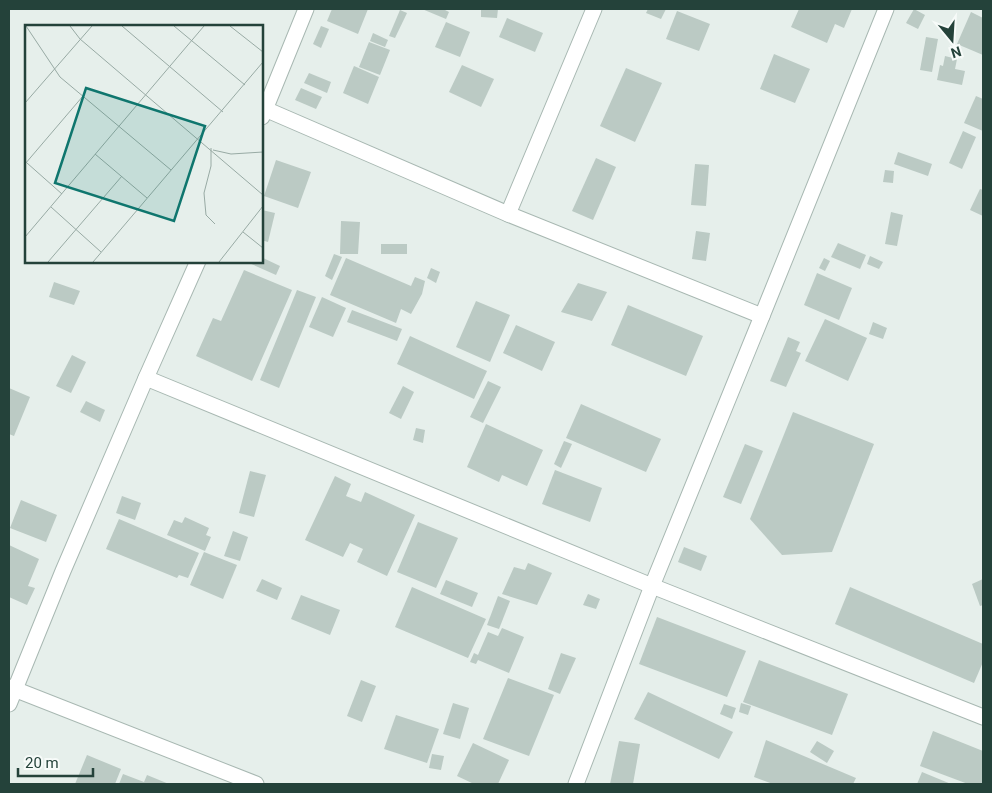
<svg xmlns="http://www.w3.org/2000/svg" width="992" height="793" font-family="Roboto,sans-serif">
  <rect width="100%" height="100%" fill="#e6efeb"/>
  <g fill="#bbcac4">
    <polygon points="332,9 368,9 358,34 327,21"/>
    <polygon points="422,9 443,9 449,12 446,19"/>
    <polygon points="481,9 498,9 497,18 481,17"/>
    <polygon points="648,9 666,9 661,19 646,13"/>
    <polygon points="799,9 852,9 844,28 835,24 827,43 791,27"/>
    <polygon points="914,9 925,15 918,29 906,23"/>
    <polygon points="400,10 407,13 395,38 389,36"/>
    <polygon points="677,11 710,24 699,51 666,39"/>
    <polygon points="971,12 983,18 983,55 957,44"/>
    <polygon points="507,18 543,33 535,52 499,37"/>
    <polygon points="446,22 470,32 460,57 435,47"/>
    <polygon points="321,26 329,29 321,48 313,44"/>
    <polygon points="373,33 388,40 385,47 370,41"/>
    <polygon points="926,37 938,39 932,72 920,70"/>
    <polygon points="369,42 390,50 380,75 359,67"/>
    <polygon points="774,54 810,69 795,103 760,89"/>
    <polygon points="945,56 957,59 955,69 965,71 962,85 937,80 940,65 943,66"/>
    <polygon points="462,65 494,79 481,107 449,92"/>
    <polygon points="354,66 379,77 368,104 343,93"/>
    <polygon points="626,68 662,83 635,142 600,126"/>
    <polygon points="309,73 331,82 327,93 304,83"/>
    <polygon points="301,88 322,97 316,109 295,100"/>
    <polygon points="976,96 983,99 983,131 964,123"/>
    <polygon points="963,131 976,137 962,169 949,163"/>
    <polygon points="898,152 932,164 928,176 894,164"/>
    <polygon points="596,158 616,167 593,220 572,211"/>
    <polygon points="276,160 311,172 298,208 264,196"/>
    <polygon points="695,164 709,165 706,206 691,205"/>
    <polygon points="885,170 894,171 893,183 883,182"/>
    <polygon points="980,189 983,190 983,216 970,210"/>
    <polygon points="262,210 275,213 268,242 261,240"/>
    <polygon points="891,212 903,215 897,246 885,244"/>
    <polygon points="341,221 360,222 358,254 340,254"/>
    <polygon points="696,231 710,233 706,261 692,259"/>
    <polygon points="838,243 866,255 860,269 831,257"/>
    <rect x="381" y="244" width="26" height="10"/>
    <polygon points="334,254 342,257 332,280 325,276"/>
    <polygon points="870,256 883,262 879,269 867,264"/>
    <polygon points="261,257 280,266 276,275 249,263 250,261 261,261"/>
    <polygon points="346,258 411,286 415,277 425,281 422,294 411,314 401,309 396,323 330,295"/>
    <polygon points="824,258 830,261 825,271 819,268"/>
    <polygon points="431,268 440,272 436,283 427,278"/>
    <polygon points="244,270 292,290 252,381 196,356 213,318 221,321"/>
    <polygon points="817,273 852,288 839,320 804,305"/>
    <polygon points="54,282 80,291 74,305 49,297"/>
    <polygon points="578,283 607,292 592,321 561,312"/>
    <polygon points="297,290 316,297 279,388 260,380"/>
    <polygon points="322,297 346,308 333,337 309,327"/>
    <polygon points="476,301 510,315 490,362 456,347"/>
    <polygon points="628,305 703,336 686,376 611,345"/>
    <polygon points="352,310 402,329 397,341 347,322"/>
    <polygon points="825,319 867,338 848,381 805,361"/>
    <polygon points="873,322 887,328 883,339 869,334"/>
    <polygon points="516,325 555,342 542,371 503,353"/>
    <polygon points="410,336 487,371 474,399 397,364"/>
    <polygon points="788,337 800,342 796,351 801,353 786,387 770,381"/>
    <polygon points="72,355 86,362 71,393 56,386"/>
    <polygon points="488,381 501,387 483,423 470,417"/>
    <polygon points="403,386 414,392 401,419 389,413"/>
    <polygon points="9,388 30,397 14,436 9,434"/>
    <polygon points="86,401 105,410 100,422 80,412"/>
    <polygon points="581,404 661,439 646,472 566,438"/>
    <polygon points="793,412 874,444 832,552 782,555 750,519"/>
    <polygon points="486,424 543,450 527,486 502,475 499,482 467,467"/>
    <polygon points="416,428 425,430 423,443 413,440"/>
    <polygon points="564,441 572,444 561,468 554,464"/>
    <polygon points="745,444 763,451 741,504 723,497"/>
    <polygon points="555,470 602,488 590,522 542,504"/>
    <polygon points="250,471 266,475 254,517 239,513"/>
    <polygon points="335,476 351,484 346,496 361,502 365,492 415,515 387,576 357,562 363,549 350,543 343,557 305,540"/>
    <polygon points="122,496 141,503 135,520 116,513"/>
    <polygon points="21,500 57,515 46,542 10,528"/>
    <polygon points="185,517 209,528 206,535 211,537 205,551 167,535 174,520 182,523"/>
    <polygon points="119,519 199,553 188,578 179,575 177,578 106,549"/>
    <polygon points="418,522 458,538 436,588 397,572"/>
    <polygon points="233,531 248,537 240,561 224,556"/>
    <polygon points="9,545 39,559 28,586 35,588 27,605 9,597"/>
    <polygon points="684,547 707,556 701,571 678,562"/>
    <polygon points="204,552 237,565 223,599 190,585"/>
    <polygon points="528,563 552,573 537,605 502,594 514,567 525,570"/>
    <polygon points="262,579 282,588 277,600 256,591"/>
    <polygon points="983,579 983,605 980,606 972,584"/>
    <polygon points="446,580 478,593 472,607 440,594"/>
    <polygon points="412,587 486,619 468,658 395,627"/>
    <polygon points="850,587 983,644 983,662 974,683 835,624"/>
    <polygon points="588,594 600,599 596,609 583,605"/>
    <polygon points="301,595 340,610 330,635 291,619"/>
    <polygon points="498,596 510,601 499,629 487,625"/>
    <polygon points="657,617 746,651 727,697 639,664"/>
    <polygon points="502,628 524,637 509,673 478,660 476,664 470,662 474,653 478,655 488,632 498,636"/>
    <polygon points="561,653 576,658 560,694 548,689"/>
    <polygon points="759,660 848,694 832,735 743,702"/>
    <polygon points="508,678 554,695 529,756 483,739"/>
    <polygon points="361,680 376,686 362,722 347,716"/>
    <polygon points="648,692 733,732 719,759 634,719"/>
    <polygon points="453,703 469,708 460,739 443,734"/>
    <polygon points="741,703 751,706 748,715 739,712"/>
    <polygon points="724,704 736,708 732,719 720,714"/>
    <polygon points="396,715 439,729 427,763 384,749"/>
    <polygon points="933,731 983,751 983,784 968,784 920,766"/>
    <polygon points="766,740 856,778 853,784 773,784 754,777"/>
    <polygon points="619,741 640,744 633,784 610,784"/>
    <polygon points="817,741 834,751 827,763 810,752"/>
    <polygon points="473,743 509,760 498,784 474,784 457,776"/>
    <polygon points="432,754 444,756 441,770 429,768"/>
    <polygon points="87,755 121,769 115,784 75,784"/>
    <polygon points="922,772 951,784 917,784"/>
    <polygon points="123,774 144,782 147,775 169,784 119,784"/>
  </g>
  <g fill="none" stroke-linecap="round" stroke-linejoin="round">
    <g stroke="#a8b8b2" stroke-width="17">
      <g id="minor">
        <polyline points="265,109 508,214 762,316"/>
        <polyline points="262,117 306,9"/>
        <polyline points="508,214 594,9"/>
        <polyline points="146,378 652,586 983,717"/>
        <polyline points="9,687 256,784"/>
        <polyline points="9,704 63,571 146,378 198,261"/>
        <polyline points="576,784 652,586 762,316 886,9"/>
      </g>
    </g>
    <use href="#minor" stroke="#fff" stroke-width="15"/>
  </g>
  <g transform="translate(25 25)">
    <rect width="238" height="238" fill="#e6efeb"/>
    <path fill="none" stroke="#98aaa4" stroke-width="1" d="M1,1L35,52L146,145M45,1L55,14L238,170M97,1L198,87M149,1L220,60M205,1L238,27M0,78L67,1M186,123V141L179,168L181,190L190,199M188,125L206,129L238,127M70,129L122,173M2,138L37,169M0,139L58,71M26,182L76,227M218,207L238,223M0,212L179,1M23,237L97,151M68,237L238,37M194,237L238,181"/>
    <path fill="#0f766e" fill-opacity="0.15" stroke="#0f766e" stroke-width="2.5" d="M61,63L180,101L149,196L30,158Z"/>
    <rect width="238" height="238" fill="none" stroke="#24423a" stroke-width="2.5"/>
  </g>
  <rect width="992" height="793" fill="none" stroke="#24423a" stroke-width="20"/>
  <g transform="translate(952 40) rotate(162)" stroke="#f7fbf9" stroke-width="4" paint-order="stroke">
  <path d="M0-4L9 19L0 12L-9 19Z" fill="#24423a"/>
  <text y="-8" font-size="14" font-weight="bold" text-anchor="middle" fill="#24423a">N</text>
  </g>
  <path d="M18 768v8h75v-8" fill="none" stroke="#24423a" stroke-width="2.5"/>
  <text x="25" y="768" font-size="15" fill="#24423a" stroke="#f7fbf9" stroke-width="4" paint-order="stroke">20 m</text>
</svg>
